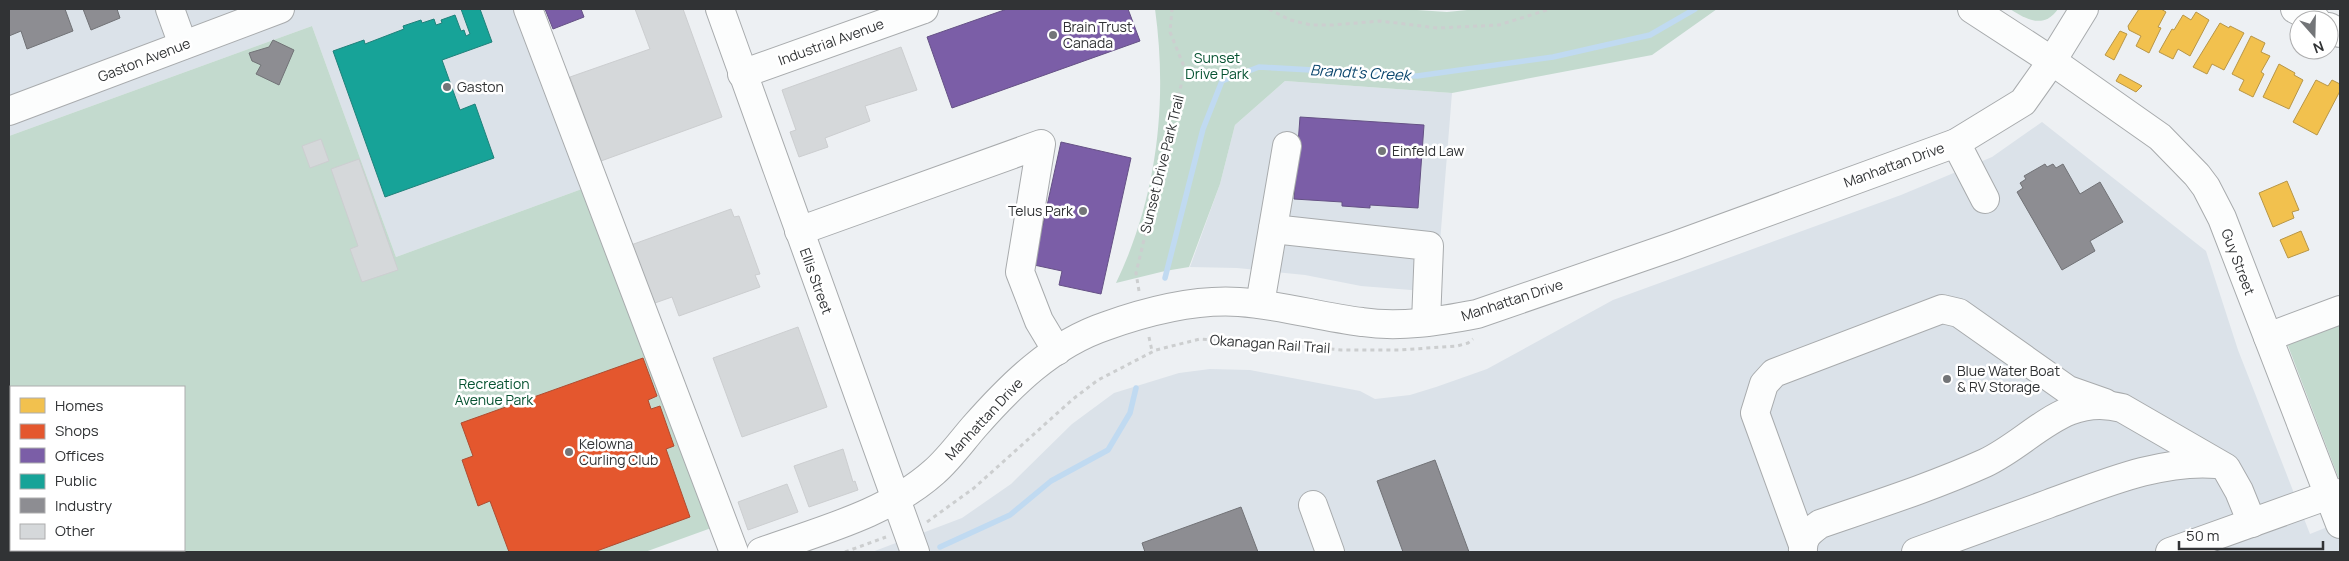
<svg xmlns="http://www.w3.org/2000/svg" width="2349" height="561" font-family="Manrope,sans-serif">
  <rect width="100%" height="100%" fill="#edf0f3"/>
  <g fill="#dbe2e9">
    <polygon points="9,9 529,9 590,186 396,257 312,26 9,136"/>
    <polygon points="1285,81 1452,93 1436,292 1361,286 1305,275 1237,268 1190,267 1220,184 1235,125"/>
    <polygon points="2042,122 2206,251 2238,350 2310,534 2340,522 2340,552 872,552 962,518 1011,484 1072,424 1114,393 1179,373 1210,369 1250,370 1360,391 1375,399 1410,395 1436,387 1487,369 1613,300 1901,195 1992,157"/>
  </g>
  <g fill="#c3dace" fill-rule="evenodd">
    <path d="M1155,9H1402L1447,12L1477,9H1717L1652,55L1452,93L1285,81L1235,125L1220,184L1189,267L1165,271L1116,283C1157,198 1168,102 1155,9Z"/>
    <path d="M2010,9H2058C2044,29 2027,20 2010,9Z"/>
    <path d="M312,26L396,257L590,186L714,527L645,552H9V136ZM11,387H184V550H11Z"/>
    <polygon points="2340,317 2340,482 2285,338"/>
  </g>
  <g fill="#f2c14e" stroke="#b89646">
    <polygon points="2139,9 2161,9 2166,12 2158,27 2161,28 2149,53 2136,46 2141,36 2129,30 2128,26"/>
    <polygon points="2196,12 2209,20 2190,56 2178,49 2173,59 2159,52 2172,29 2174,30 2183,15 2191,20"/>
    <polygon points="2220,23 2229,28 2230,26 2244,33 2224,70 2212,64 2207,74 2193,67"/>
    <polygon points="2120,31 2127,34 2114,60 2105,55"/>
    <polygon points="2251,36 2265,43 2261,52 2270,56 2261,72 2264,74 2253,97 2239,90 2244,80 2232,74"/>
    <polygon points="2279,64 2295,73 2294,75 2303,80 2289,109 2263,97"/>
    <polygon points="2120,74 2142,86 2136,92 2116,81"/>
    <polygon points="2316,80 2328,86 2332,80 2340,84 2340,91 2317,135 2293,122"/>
    <polygon points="2287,181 2299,210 2292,212 2294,218 2273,227 2259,193"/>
    <polygon points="2301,231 2309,250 2288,258 2280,240"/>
  </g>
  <polygon fill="#e4572e" stroke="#ae4c30" points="643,358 657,396 648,400 651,409 660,406 674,446 666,449 690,517 594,552 509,552 490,501 478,506 462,460 473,456 461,423"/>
  <g fill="#7b5ea7" stroke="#655185">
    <polygon points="545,9 581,9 584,17 553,29"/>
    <polygon points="1007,9 1128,9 1140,41 952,108 927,37"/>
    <polygon points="1300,117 1424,125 1418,208 1370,205 1370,208 1342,206 1342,202 1294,199"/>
    <polygon points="1061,142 1131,158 1101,294 1059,285 1062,271 1034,265"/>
  </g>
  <polygon fill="#17a398" stroke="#1f817a" points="461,9 480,9 492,42 442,60 460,110 475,104 494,158 385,197 333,51 364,40 365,44 404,29 403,26 421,20 422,23 434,19 436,25 442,23 441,20 455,15 461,31 464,30 466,36 470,34"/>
  <g fill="#8d8d92" stroke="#717276">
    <polygon points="9,9 65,9 73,31 27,49 21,31 9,36"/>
    <polygon points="83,9 117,9 120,18 91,30"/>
    <polygon points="273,40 294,50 279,85 256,74 261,65 252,61 249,53 269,47"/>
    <polygon points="2045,164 2047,167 2053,164 2056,168 2063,164 2080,194 2100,182 2123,222 2090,241 2095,251 2062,270 2017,192 2023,188 2020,183 2026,179 2024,176"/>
    <polygon points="1435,460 1469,552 1403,552 1377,481"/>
    <polygon points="1241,507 1258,552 1145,552 1142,543"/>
  </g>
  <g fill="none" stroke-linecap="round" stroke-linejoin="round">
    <g stroke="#c0daf1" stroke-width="5.5">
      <polyline points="1165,278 1203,129 1222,81 1259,67 1417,76 1553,57 1650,35 1695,9"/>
      <polyline points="940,547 1010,515 1051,481 1108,450 1130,413 1136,388"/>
    </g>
  </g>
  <g fill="#d5d8da" stroke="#ccced0">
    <polygon points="635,9 683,9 722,117 601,161 570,77 650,49"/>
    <polygon points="901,47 917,90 865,106 870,121 825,138 828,147 799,157 790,132 796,130 782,90"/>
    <polygon points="321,139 329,161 310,168 302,146"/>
    <polygon points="359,159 398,270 362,282 350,249 358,246 331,169"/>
    <polygon points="731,209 734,217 739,216 760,274 755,275 760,287 679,316 672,297 652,304 631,245"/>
    <polygon points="798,327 827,407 742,437 713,358"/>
    <polygon points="843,449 853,482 855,481 858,490 809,507 794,466"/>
    <polygon points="787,484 798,512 748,530 738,502"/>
  </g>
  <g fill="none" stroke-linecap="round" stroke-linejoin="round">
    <g stroke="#a8abad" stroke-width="30">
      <g id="minor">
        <polyline points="170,9 183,45"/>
        <polyline points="528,9 734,552"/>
        <polyline points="720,9 915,552"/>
        <polyline points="1972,9 2052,61 2160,137 2197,175 2206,187 2222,218 2340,524"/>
        <polyline points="2295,9 2316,20"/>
        <polyline points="2329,27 2340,33"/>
        <polyline points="742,74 924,9"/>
        <polyline points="9,111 280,9"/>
        <polyline points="1956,143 1985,199"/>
        <polyline points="1273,229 1429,246 1426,322"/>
        <polyline points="799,231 1041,144 1020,272 1039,321 1057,351"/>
        <polyline points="1260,304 1287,146"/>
        <polyline points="2268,337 2340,310"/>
        <polyline points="1313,505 1330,552"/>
        <polyline points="1803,545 1755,413 1764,384 1774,373 1942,309 1959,313 2068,390 2105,403"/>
        <path d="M761,552C819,531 887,514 934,472C949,459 961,442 974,427C1011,385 1052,344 1106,326C1148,311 1194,299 1239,302C1281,305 1321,317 1362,322C1400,328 1440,321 1477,314L1674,246L1956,143L2023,102L2052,61L2084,9"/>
        <path d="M1803,552C1802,537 1809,532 1820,524C1875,505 1932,487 1985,463C2032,441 2064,392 2122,408L2226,468L2239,491L2252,523"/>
        <path d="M1916,552C1960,536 2004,520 2048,504C2101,485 2160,459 2217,464"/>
        <polyline points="2170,552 2329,495 2340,493"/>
      </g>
    </g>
    <g stroke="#cccecf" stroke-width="3" stroke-dasharray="4 4" stroke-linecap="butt">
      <polyline points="1269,9 1290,20 1311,25 1333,25 1380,21 1438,28 1499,25 1550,9"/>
      <polyline points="1139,291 1136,273 1185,69 1170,32 1172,9"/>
      <polyline points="1149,337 1152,351"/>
      <polyline points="927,522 974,488 1073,399 1098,380 1156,350 1200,339 1281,344 1341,350 1399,350 1457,346 1468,343 1473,339"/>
      <polyline points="845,552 886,537"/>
    </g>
    <use href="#minor" stroke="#fcfdfd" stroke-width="28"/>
  </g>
  <g fill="#737578" stroke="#fff" stroke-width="2">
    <circle cx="1053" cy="35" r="5"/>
    <circle cx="447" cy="87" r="5"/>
    <circle cx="1382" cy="151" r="5"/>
    <circle cx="1083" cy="211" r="5"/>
    <circle cx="1947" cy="379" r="5"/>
    <circle cx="569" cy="452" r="5"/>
  </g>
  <g text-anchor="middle" stroke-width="5" stroke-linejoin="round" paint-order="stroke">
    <g font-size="14" fill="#313335" stroke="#fff" text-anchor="start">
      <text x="1063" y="32">Brain Trust<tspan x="1063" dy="16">Canada</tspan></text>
      <text x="457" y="92">Gaston</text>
      <text x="1392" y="156">Einfeld Law</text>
      <text x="1073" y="216" text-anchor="end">Telus Park</text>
      <text x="1957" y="376">Blue Water Boat<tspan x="1957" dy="16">&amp; RV Storage</tspan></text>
      <text x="579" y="449">Kelowna<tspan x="579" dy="16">Curling Club</tspan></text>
    </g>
    <g font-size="14" fill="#313335" stroke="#fff">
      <text transform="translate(831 42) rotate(-20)" y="5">Industrial Avenue</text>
      <text transform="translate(144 60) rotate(-21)" y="5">Gaston Avenue</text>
      <text transform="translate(1162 164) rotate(-76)" y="5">Sunset Drive Park Trail</text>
      <text transform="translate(1894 165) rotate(-20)" y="5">Manhattan Drive</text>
      <text transform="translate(2238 262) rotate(69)" y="5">Guy Street</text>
      <text transform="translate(816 281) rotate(70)" y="5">Ellis Street</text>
      <text transform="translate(1512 300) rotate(-18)" y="5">Manhattan Drive</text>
      <text transform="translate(1270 344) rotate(4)" y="5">Okanagan Rail Trail</text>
      <text transform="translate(984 419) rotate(-47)" y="5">Manhattan Drive</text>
    </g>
    <g font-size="14" fill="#065231" stroke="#fff">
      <text x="1217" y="63">Sunset<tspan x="1217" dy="16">Drive Park</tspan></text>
      <text x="494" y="389">Recreation<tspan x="494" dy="16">Avenue Park</tspan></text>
    </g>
    <g font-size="15" font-style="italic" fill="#0a456d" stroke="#fff">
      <text transform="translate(1360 73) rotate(3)" y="5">Brandt's Creek</text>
    </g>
  </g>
  <rect width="2349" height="561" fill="none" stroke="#313335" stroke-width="20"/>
  <rect x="10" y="386" width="175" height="165" fill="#ffffff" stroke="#adadae"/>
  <rect x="20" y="398" width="25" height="15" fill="#f2c14e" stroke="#adadae"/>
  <text x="55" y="411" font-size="15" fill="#313335">Homes</text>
  <rect x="20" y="424" width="25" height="15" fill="#e4572e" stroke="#adadae"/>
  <text x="55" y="436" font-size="15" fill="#313335">Shops</text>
  <rect x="20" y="448" width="25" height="15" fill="#7b5ea7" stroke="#adadae"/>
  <text x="55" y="461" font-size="15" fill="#313335">Offices</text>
  <rect x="20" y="474" width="25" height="15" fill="#17a398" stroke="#adadae"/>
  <text x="55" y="486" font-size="15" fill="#313335">Public</text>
  <rect x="20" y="498" width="25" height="15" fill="#8d8d92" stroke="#adadae"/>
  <text x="55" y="511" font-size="15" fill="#313335">Industry</text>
  <rect x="20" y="524" width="25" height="15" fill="#d5d8da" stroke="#adadae"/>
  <text x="55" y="536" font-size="15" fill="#313335">Other</text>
  <g transform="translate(2314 35) rotate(160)"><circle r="24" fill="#ffffff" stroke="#adadae"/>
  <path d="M0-4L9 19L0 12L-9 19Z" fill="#737578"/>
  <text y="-8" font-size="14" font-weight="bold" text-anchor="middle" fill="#313335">N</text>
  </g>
  <path d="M2179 541v8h144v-8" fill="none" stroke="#313335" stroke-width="2.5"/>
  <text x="2186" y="541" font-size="15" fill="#313335" stroke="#ffffff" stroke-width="4" paint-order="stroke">50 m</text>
</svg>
